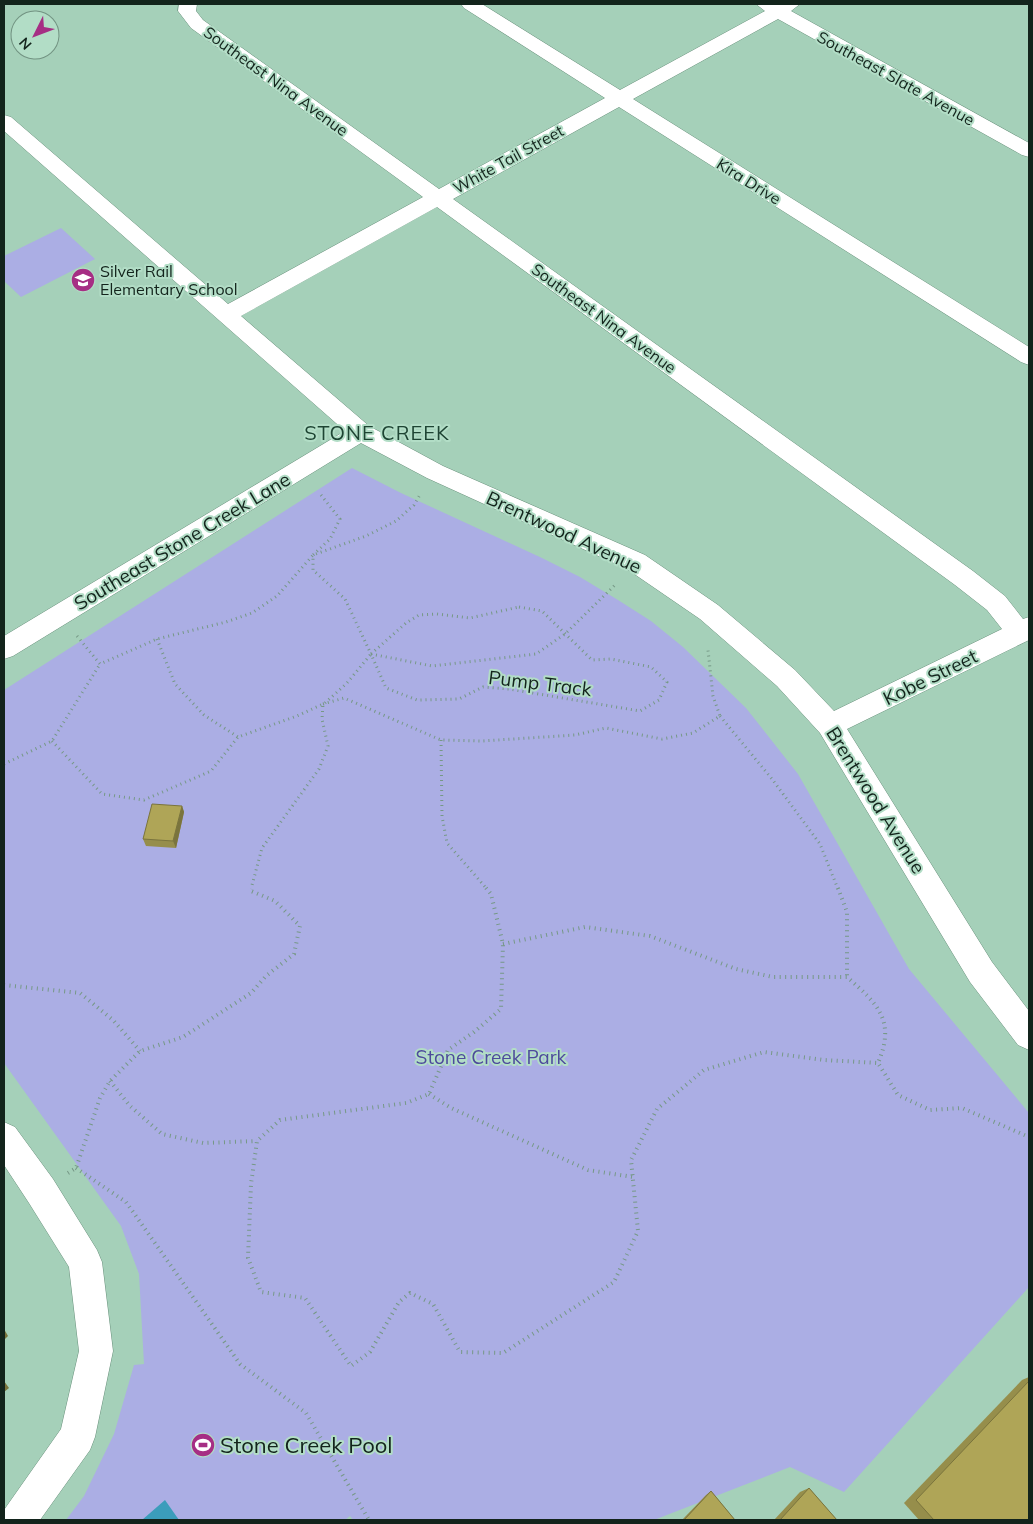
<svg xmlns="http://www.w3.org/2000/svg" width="1033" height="1524" font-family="Mulish,sans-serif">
  <rect width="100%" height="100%" fill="#a5d0b9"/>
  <g fill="#abaee4">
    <polygon points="61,228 95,259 21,297 4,281 4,256"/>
    <polygon points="352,468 401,493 542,558 580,577 618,600 651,621 683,647 746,708 798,774 909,969 1029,1113 1029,1287 844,1492 790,1467 654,1520 353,1520 350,1516 345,1520 66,1520 84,1496 114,1434 134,1365 144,1364 139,1274 121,1226 4,1063 4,690"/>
  </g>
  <polygon fill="#3b9dbb" points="165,1500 179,1520 142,1520"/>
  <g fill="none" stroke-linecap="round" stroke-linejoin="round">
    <g stroke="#68907b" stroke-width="1">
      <g id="minor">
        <path d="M179,4H197L196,11L203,20L439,189L605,98L464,8L461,4H482L620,90L765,11L756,4H800L791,11L1029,143V157L1022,155L778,19L633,99L1029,347V365L1021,362L619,107L453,199L973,571L1005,596L1023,619L1029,617V640L847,729L992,962L1029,1011V1050L1018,1045L970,982L820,733L777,686L700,619L627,569L427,478L361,443L13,656L4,659V636L345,431L4,131V115L11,117L228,304L423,197L191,28L178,11ZM437,207L955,585L987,610L1002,629L834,711L795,670L718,605L645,555L443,466L369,426L241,316Z"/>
        <polygon points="4,1122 15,1127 53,1179 97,1250 102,1262 113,1351 95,1437 90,1450 40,1520 4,1520 4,1510 61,1429 79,1351 69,1267 29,1203 4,1165"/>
      </g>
    </g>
    <g stroke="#769886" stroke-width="3" stroke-dasharray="1 4" stroke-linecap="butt">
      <polyline points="321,495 340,519 330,539 313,555 313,570 345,599 371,654"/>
      <polygon points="519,607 542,611 592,660 611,659 651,667 667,682 659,700 640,711 509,689 483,687 459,699 417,700 386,688 371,654 406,623 419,615 437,614 470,618"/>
      <polyline points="77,636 100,664 157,639 226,622 252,613 277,596 313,555 366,536 396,521 414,505 421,493"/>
      <polyline points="157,639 175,684 204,715 238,737"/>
      <polyline points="371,654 432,666 536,654 565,634 617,583"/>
      <polyline points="325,703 347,683 371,654"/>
      <polyline points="323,704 344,698 441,740 482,741 575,735 606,728 662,739 693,733 720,716 713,696 708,650"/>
      <polyline points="720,716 772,779 820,844 838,889"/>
      <polyline points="441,740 442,816 447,843 487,889"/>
      <polyline points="52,741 102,794 144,800 211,771 238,737 297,716 323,704 322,719 328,746 319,769 262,848 251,889"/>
      <polyline points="4,764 52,741 100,664"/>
    </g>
    <g stroke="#769886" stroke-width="4" stroke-dasharray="1 4.5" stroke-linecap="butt">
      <polyline points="486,888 491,894 503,944 501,1009 474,1032 448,1050 429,1094 406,1103 280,1120 257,1141 251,1184 248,1258 261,1292 305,1298 351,1366 370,1352 399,1302 410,1293 433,1304 460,1352 503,1353 614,1282 638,1231 631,1160 657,1109 704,1070 764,1052 824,1060 878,1063"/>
      <polyline points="838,888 847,912 847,977"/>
      <path d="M503,944L585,927L650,936L736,969L773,977H847C878,1004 896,1021 878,1063L898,1095L930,1110L962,1108L1029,1137"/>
      <polyline points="4,985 80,993 113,1020 140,1051"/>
      <polyline points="110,1081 130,1106 162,1134 203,1143 257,1141"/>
      <polyline points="429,1094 451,1108 588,1170 633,1177"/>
      <polyline points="76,1168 126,1202 240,1364 306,1413 369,1520"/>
      <polyline points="68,1173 76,1168 100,1098 110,1081 140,1051 183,1037 251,993 266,976 294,954 300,926 275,901 251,891 252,888"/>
    </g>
    <use href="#minor" fill="#fff" fill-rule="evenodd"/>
  </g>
  <g fill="#968e4b">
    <polygon points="182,806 184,812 176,848 146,846 143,839"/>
    <polygon points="1029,1377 1029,1520 919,1520 904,1503 1022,1380"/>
    <polygon points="809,1488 837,1520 774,1520 800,1492"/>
    <polygon points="711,1491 735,1520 682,1520 706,1495"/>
  </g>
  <g fill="#7a743d">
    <polygon points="182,806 184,812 176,848 173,841"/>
    <polygon points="4,1329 8,1336 4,1340"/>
    <polygon points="4,1381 9,1388 4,1392"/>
  </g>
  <g fill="#afa557" stroke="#7a743d">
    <polygon points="152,804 182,806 173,841 143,839"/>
    <polygon points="1029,1381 1029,1520 934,1520 916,1500"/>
    <polygon points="809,1488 837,1520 780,1520"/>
    <polygon points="711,1491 735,1520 684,1520"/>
  </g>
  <defs>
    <g id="school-disc" transform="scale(1.25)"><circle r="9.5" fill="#a62e84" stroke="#b2ddc6"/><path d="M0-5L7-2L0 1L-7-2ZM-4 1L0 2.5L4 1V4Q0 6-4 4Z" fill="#fff"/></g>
    <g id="stadium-disc" transform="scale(1.25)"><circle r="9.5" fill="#a62e84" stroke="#b2ddc6"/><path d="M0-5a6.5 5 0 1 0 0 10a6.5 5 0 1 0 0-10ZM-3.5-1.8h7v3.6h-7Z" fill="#fff"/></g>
  </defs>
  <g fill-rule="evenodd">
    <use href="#school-disc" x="83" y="280"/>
    <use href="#stadium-disc" x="203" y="1445"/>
  </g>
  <g text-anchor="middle" stroke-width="4" stroke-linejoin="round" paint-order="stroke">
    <g font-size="16" fill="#13241c" stroke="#b2ddc6">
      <text transform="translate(896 78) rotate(29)" y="6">Southeast Slate Avenue</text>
      <text transform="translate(276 81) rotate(36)" y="6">Southeast Nina Avenue</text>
      <text transform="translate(508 159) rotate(-29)" y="6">White Tail Street</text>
      <text transform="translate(749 181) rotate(32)" y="6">Kira Drive</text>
      <text transform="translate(604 318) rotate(36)" y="6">Southeast Nina Avenue</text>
    </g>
    <g font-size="16" fill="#13241c" stroke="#b2ddc6" text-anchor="start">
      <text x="100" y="277">Silver Rail<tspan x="100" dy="18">Elementary School</tspan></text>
    </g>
    <g font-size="19" fill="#13241c" stroke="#b2ddc6">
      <text transform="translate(564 532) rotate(25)" y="7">Brentwood Avenue</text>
      <text transform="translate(182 541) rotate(-31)" y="7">Southeast Stone Creek Lane</text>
      <text transform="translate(930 677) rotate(-26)" y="7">Kobe Street</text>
      <text transform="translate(540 683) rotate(7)" y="7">Pump Track</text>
      <text transform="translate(876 800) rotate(58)" y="7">Brentwood Avenue</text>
    </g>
    <g font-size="19" fill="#4d4a9c" stroke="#b2ddc6">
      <text x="491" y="1064">Stone Creek Park</text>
    </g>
    <g font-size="20" letter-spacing="1" fill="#1e4433" stroke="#b2ddc6">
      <text x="377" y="440">STONE CREEK</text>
    </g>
    <g font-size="22" fill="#13241c" stroke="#b2ddc6" text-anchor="start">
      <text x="220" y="1453">Stone Creek Pool</text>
    </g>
  </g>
  <rect width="1033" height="1524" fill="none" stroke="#13241c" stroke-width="10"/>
  <g transform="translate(35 35) rotate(228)"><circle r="24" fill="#b2ddc6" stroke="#729382"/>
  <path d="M0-4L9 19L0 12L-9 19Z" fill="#a62e84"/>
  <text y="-8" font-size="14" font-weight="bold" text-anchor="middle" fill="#13241c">N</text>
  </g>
</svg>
